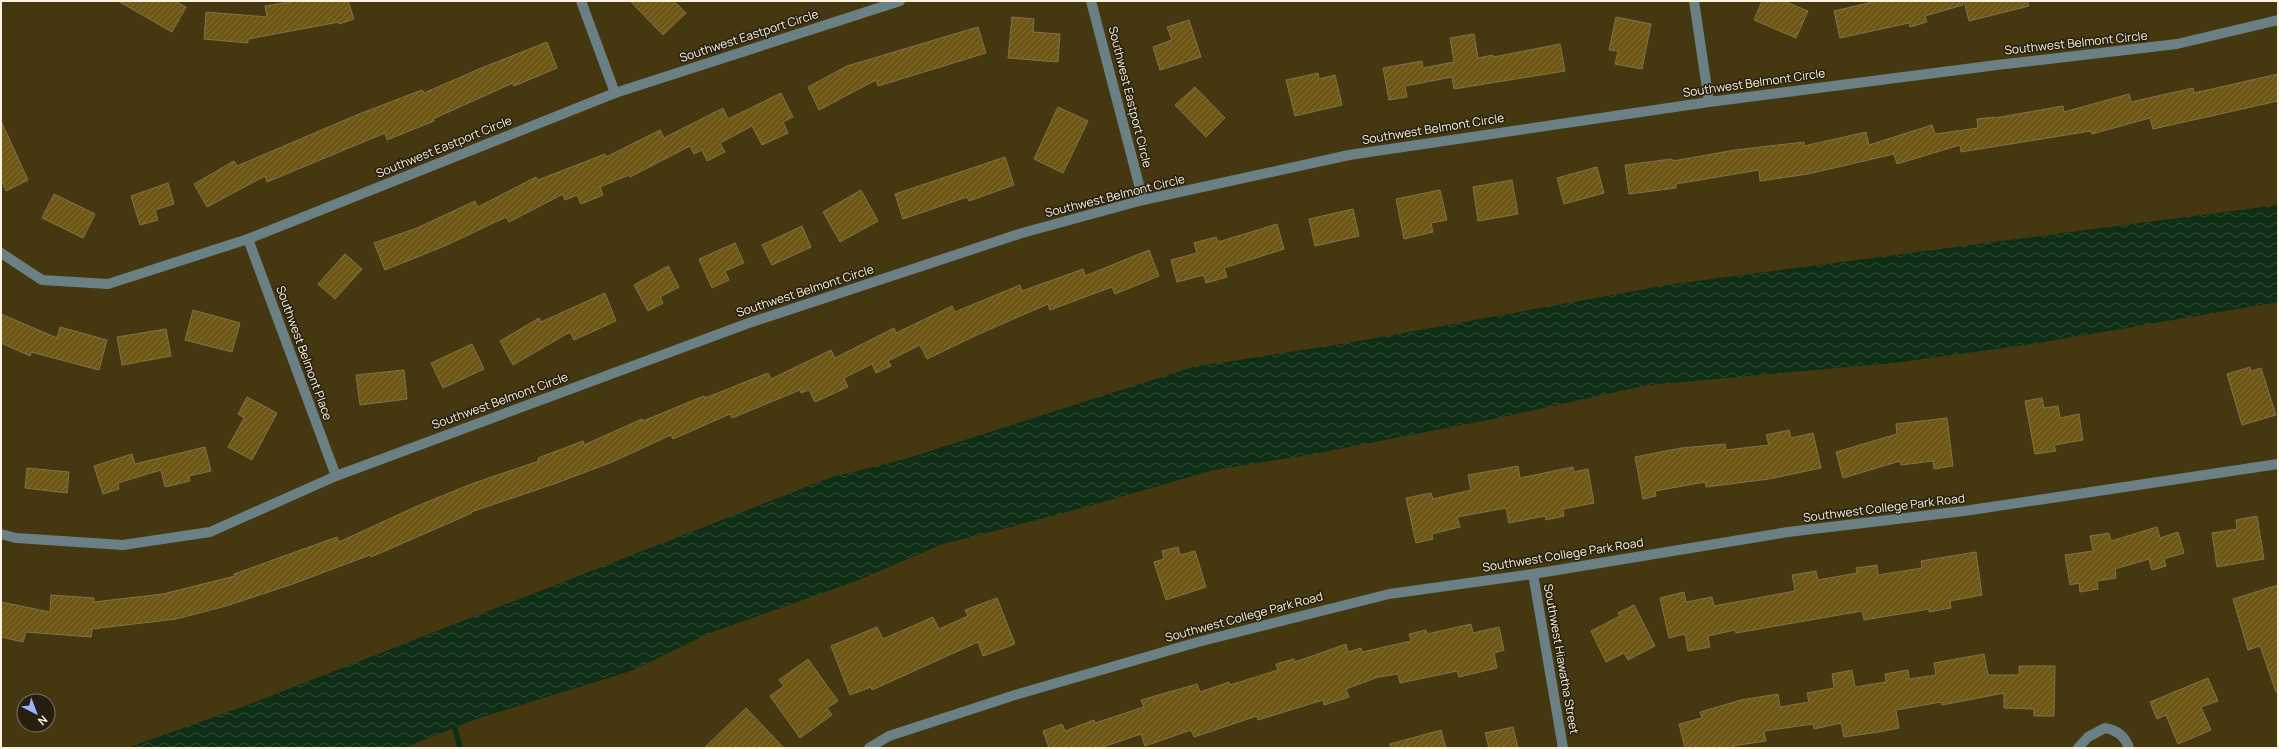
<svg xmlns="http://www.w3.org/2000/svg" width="2279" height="749" font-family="Manrope,sans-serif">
  <defs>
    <pattern id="water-waves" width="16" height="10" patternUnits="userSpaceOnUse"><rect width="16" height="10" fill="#0f2e16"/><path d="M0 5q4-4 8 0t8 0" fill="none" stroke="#334d37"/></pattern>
    <pattern id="building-hatch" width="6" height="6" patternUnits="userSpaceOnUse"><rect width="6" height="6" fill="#6e5715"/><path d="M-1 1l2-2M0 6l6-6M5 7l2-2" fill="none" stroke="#847037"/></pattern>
  </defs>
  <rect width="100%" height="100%" fill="#45370f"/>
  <polygon fill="url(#water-waves)" points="2278,205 2278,302 2032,344 1894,363 1648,385 1498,418 1308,455 1214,470 1071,511 940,545 856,581 710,633 631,671 479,718 404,748 127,748 245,706 832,477 902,460 1193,367 1348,343 1673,284"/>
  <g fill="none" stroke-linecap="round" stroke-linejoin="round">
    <polyline stroke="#0f2e16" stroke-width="5.5" points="455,728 460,748"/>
  </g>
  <g fill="url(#building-hatch)" stroke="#81724a">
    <polygon points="118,1 175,1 186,7 172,32"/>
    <polygon points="296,1 348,1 354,19 339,24 339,22 248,39 248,43 204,39 206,12 267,17 265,6"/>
    <polygon points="630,1 674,1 686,13 663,35"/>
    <polygon points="1762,1 1784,1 1808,11 1796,38 1754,20"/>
    <polygon points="1877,1 1962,1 1963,5 1925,16 1927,22 1910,27 1909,23 1840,38 1834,11"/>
    <polygon points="1964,1 2028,1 2029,6 1969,21"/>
    <polygon points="1012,17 1034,19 1033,32 1060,34 1058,62 1008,58"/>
    <polygon points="1616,17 1651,24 1642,69 1615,64 1618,51 1609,50"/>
    <polygon points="1189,20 1201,57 1160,70 1153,47 1172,40 1167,27"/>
    <polygon points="978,27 986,53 878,86 876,80 819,110 808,87 847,66"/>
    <polygon points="1474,34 1478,58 1493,55 1493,57 1560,44 1565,71 1454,89 1452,77 1405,86 1407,97 1389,100 1383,68 1422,61 1423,68 1454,62 1450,38"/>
    <polygon points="547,42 557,68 514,86 513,83 433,119 434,121 387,140 385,133 267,182 265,176 207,207 194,184 234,161 237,166 359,114 422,90 424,93 479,69"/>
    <polygon points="1318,73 1319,79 1335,75 1342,105 1295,116 1286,80"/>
    <polygon points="2278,74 2278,101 2153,129 2150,118 2092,134 2091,131 1961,152 1960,145 1897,164 1894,154 1808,174 1760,181 1759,170 1676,184 1676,188 1629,194 1625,165 1672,159 1673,161 1735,150 1804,142 1804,146 1866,132 1869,145 1932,125 1935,134 1978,128 1977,119 1994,117 1995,118 2063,106 2064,112 2129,94 2131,102 2193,88 2194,93"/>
    <polygon points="1195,87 1225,118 1206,137 1175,105"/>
    <polygon points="781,93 793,117 783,122 788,133 762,145 752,126 720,143 725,152 707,161 702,150 694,154 690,146 630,177 629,175 600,187 603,195 581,204 577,195 565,200 563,194 509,222 506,217 447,245 385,270 374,243 417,228 475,201 478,207 536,177 538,180 605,154 606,157 660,130 664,138 723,108 728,119"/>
    <polygon points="1058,107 1088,121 1063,173 1034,159"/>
    <polygon points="1,121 28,180 6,191 1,179"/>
    <polygon points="1005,157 1014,185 969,201 967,197 903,219 895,194"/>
    <polygon points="1597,167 1604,193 1564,204 1557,178"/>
    <polygon points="1512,180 1518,214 1478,221 1473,187"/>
    <polygon points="168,183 174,204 155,210 158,220 140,225 131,196"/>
    <polygon points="861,190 878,221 840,242 823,212"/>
    <polygon points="1440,190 1447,220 1431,223 1433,232 1404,239 1396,199"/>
    <polygon points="54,194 95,214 83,238 42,218"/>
    <polygon points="1353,209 1359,236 1315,246 1309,219"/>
    <polygon points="1277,224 1284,249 1224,268 1227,277 1206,283 1204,275 1177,282 1171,260 1197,253 1194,243 1216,237 1218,242"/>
    <polygon points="802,226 811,247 772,265 762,245"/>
    <polygon points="735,243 744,263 725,271 729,280 712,288 699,259"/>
    <polygon points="1149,250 1159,276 1115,294 1112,287 1050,310 1048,304 979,334 927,359 920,345 888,361 891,366 876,373 872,364 844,378 848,387 815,402 809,390 801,393 800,390 732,418 730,414 673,439 671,435 612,462 554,484 471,512 472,513 371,557 370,555 290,585 226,606 176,619 92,629 91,637 26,632 23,642 1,637 1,602 50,612 51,595 94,598 94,602 163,594 235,576 234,574 337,537 339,542 415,507 471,484 539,461 538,458 583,441 584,445 642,419 643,421 704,396 705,398 768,373 771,379 831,350 835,358 894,328 896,333 952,306 955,312 1020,285 1022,291 1083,269 1085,276"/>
    <polygon points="345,254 362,269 335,299 318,284"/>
    <polygon points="668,266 679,287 660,297 663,303 648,311 634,285"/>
    <polygon points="605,293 616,321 574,340 570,332 513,365 500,341 539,318 541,322"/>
    <polygon points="193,310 240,323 232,352 185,340"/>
    <polygon points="1,314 57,338 60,327 107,340 99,370 31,352 30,356 1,343"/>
    <polygon points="166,329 171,356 122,365 117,337"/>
    <polygon points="472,344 484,369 443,388 431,363"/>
    <polygon points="2250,367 2251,371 2261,368 2276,415 2242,425 2227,374"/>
    <polygon points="404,370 407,399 360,405 356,375"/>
    <polygon points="247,397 277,413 252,460 228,447 244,418 238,414"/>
    <polygon points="2042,398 2044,408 2058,406 2060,418 2079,414 2083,440 2054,445 2056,451 2035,454 2025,401"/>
    <polygon points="1947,418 1953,466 1934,469 1933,461 1901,465 1900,461 1843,478 1836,452 1897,434 1896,424"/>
    <polygon points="1789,430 1791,438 1813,433 1821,468 1769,479 1706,487 1705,482 1655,491 1656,496 1643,499 1635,457 1681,448 1725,444 1726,450 1769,445 1766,435"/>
    <polygon points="205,447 211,471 189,476 190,481 165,487 161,470 118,483 119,489 103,494 94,466 132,454 135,464"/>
    <polygon points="1518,466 1520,478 1573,467 1574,472 1588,469 1594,503 1563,509 1564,516 1546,520 1545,516 1509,523 1506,508 1457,517 1460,527 1432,534 1433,539 1416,543 1406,498 1431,493 1433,499 1471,490 1468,475"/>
    <polygon points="27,468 69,472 67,493 25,488"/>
    <polygon points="2257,516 2264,559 2217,567 2212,533 2237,529 2236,520"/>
    <polygon points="2157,527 2160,538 2178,532 2184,553 2164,559 2166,566 2152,570 2149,559 2115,569 2116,578 2097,581 2098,589 2080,592 2079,583 2070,585 2065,555 2093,551 2090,536 2109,533 2111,541"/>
    <polygon points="1178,547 1180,555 1195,551 1206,587 1166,600 1154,562 1164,559 1162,551"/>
    <polygon points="1976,552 1982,595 1950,601 1951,608 1929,612 1929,609 1864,620 1862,611 1736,633 1735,630 1708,636 1710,647 1688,651 1685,634 1669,638 1660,598 1684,592 1686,602 1712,597 1714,606 1795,591 1792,575 1816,571 1818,580 1857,573 1856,568 1877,565 1878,575 1922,568 1921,561"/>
    <polygon points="2278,585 2278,692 2276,692 2260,646 2248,650 2233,599"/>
    <polygon points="997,598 1015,644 983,656 978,642 872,690 871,687 850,695 831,646 877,627 883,639 933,617 939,629 968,616 965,610"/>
    <polygon points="1634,605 1655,646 1628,660 1624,653 1606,662 1591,631 1620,616 1618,613"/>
    <polygon points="1471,624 1473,633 1499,627 1504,650 1494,653 1497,668 1459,677 1457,671 1400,683 1398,674 1378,677 1346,689 1349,697 1324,705 1323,700 1258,720 1257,716 1194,737 1191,730 1145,746 1141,734 1100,748 1049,748 1043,731 1062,724 1065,731 1094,720 1095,723 1144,707 1141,700 1197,684 1200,692 1229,682 1230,685 1278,670 1276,664 1294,659 1295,662 1346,644 1348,652 1361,648 1362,652 1411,641 1409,634 1426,630 1427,634"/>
    <polygon points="1984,654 1988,675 2019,675 2019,666 2055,666 2054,716 2034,716 2034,709 2004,708 2004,693 1942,705 1941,702 1896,710 1899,728 1879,732 1844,737 1841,723 1814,729 1813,724 1764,731 1766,741 1733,746 1734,748 1685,748 1679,724 1702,718 1700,712 1741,700 1778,694 1780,707 1809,702 1807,693 1834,688 1832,674 1852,670 1855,687 1886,682 1885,674 1908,670 1909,679 1936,675 1934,663"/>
    <polygon points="808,659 838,701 827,708 832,715 800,738 770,696 784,686 779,680"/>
    <polygon points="2208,678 2218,701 2201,707 2211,730 2178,744 2166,715 2157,719 2150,702"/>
    <polygon points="746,708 784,748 704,748"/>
    <polygon points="1513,727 1518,748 1489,748 1485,733"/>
    <polygon points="1441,730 1446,748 1391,748 1390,744"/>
  </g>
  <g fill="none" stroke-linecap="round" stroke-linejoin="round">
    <g stroke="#6a8084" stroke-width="10">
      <polyline points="581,1 615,93"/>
      <polyline points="1091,1 1143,200"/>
      <polyline points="1694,1 1709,102"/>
      <polyline points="248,239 336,476"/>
      <polyline points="1,253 42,280 108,284 248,239 615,93 900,1"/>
      <polyline points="1,534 16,538 123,545 210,532 336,476 746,324 1022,233 1143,200 1349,155 1709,102 1997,65 2177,44 2278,20"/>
      <polyline points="1533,574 1563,748"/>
      <polyline points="869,748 889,736 1015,695 1198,642 1389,594 1533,574 1788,532 1964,511 2278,464"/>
      <path d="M2078,748L2088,737L2105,728C2117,730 2125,736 2129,748"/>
    </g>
  </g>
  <g text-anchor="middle" stroke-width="3" stroke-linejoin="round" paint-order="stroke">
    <g font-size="12" fill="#fbf2dd" stroke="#261f0f">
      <text transform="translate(749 36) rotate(-18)" y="4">Southwest Eastport Circle</text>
      <text transform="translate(2076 43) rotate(-6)" y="4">Southwest Belmont Circle</text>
      <text transform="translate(1754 83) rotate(-8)" y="4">Southwest Belmont Circle</text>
      <text transform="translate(1130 97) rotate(76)" y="4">Southwest Eastport Circle</text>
      <text transform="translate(1433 129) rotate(-9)" y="4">Southwest Belmont Circle</text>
      <text transform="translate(444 147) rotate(-22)" y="4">Southwest Eastport Circle</text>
      <text transform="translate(1115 196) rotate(-14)" y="4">Southwest Belmont Circle</text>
      <text transform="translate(805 291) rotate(-18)" y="4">Southwest Belmont Circle</text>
      <text transform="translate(304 353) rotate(70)" y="4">Southwest Belmont Place</text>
      <text transform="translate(500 401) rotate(-20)" y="4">Southwest Belmont Circle</text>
      <text transform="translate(1884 508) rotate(-7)" y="4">Southwest College Park Road</text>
      <text transform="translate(1563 555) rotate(-9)" y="4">Southwest College Park Road</text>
      <text transform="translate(1244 617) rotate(-15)" y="4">Southwest College Park Road</text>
      <text transform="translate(1561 659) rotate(80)" y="4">Southwest Hiawatha Street</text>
    </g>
  </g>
  <rect width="2279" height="749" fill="none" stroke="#fbf2dd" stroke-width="4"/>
  <g transform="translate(36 713) rotate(138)"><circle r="19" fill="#261f0f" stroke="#7b7361"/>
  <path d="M0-3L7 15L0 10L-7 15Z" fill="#9bb5fd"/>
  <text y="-6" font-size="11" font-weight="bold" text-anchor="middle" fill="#fbf2dd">N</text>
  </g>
</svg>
